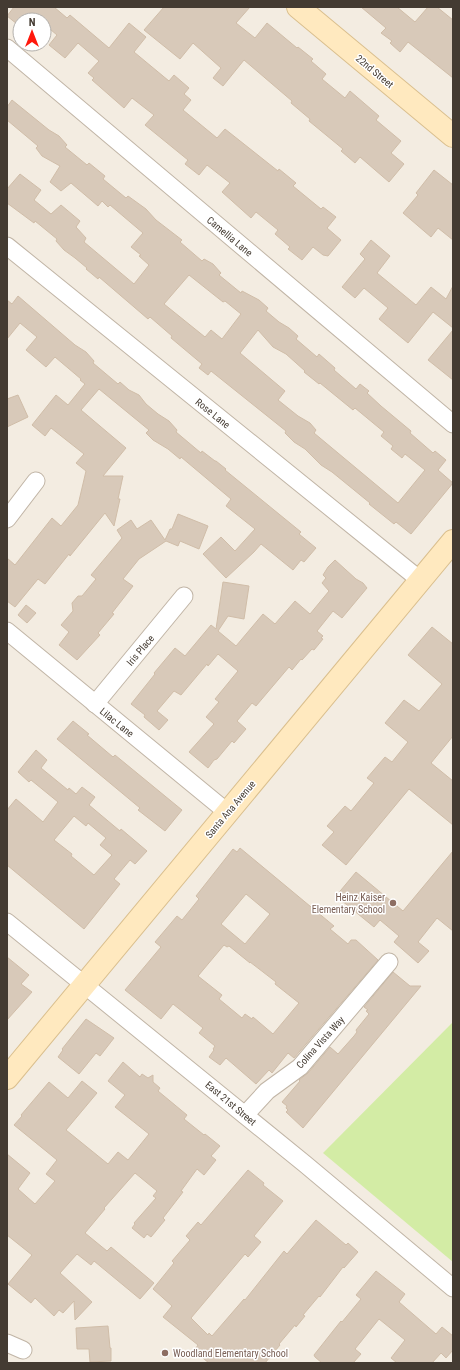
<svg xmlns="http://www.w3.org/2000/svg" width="460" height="1370" font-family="'Roboto Condensed',sans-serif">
  <rect width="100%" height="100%" fill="#f3ece1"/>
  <polygon fill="#d3eca5" points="453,1022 453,1262 323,1153"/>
  <g fill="#d8c9b9" stroke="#d0bda8" fill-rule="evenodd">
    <polygon points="14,7 54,7 67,18 70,15 109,48 129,23 146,37 134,52 169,81 174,75 189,88 184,94 191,100 183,110 217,138 225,129 278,171 279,169 296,183 293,186 321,209 323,207 336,217 327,228 341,240 328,256 323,255 313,247 302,260 288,249 290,247 275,234 278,230 256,212 251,218 222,192 230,183 207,165 199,175 185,164 188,160 145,125 154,115 132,98 124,108 92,80 94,78 88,73 99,61 78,43 65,58 49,45 57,35 44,24 44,20 20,20 17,24 7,16"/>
    <polygon points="164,7 250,7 236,23 255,38 267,23 297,48 298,47 313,59 311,61 326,74 322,79 345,98 350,91 379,116 376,120 401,141 391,153 404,164 389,182 360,157 355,163 341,151 343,149 309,121 310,119 291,103 292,101 244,60 223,86 213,78 221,68 193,43 180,59 144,30"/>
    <polygon points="361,7 397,7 415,22 428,7 437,7 453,20 453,78 408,42 400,52 390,43 392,41 381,33 386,28"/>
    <path d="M12,100L49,130L59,136L67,145L65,147L87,165L89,163L105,176L103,179L126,198L128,196L146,209L156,220L182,240L180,242L202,261L204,259L213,264L221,273L219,275L241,293L242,291L259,300L268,308L266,311L279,322L289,328L298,336L296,339L317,357L319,354L335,368L334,370L356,389L360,384L369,391L367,393L381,406L411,431L410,433L433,453L435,451L446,460L438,470L453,483L411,534L396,522L394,524L369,504L370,503L332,472L321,465L305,449L294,442L285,433L286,431L211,371L208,375L199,368L202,364L171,338L172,336L150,317L148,319L99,277L98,279L86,269L87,268L75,258L64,250L56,241L57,239L35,221L34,223L7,203V189L20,174L41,190L34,200L51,214L61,205L80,221L76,227L86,238L84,242L134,284L149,265L139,256L141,255L131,247L143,233L110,205L108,207L102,201L98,206L71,183L61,191L50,182L60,166L42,156L36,148L38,146L7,120V107ZM189,275L223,302L225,301L241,314L222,339L211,330L205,337L164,304ZM258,330L273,347L286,354L305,371L304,372L319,384L320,383L353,410L355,408L384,432L381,436L393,446L391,449L402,458L405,454L425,470L398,503L314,433L316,430L310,423L298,416L278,400L285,391L240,353Z"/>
    <polygon points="434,170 453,185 453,240 438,228 431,237 403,213 418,195 416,193"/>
    <polygon points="371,240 390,256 377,273 416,305 431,287 446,299 453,286 453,328 433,312 408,343 379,319 388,308 364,288 355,298 342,287 365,259 360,254"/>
    <polygon points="18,296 75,345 86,352 94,361 93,363 118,384 120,382 129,390 139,395 146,404 158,414 169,421 177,430 176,432 201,453 202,451 215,461 216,461 226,469 225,470 301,532 299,534 316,548 304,562 301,560 293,570 261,544 254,552 226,578 203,554 221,537 235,551 255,529 226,506 231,499 181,457 180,459 168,449 153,440 146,433 149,430 99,389 81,410 126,448 103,476 123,476 118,499 120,499 114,526 105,513 70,556 69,554 45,584 38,579 15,607 7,601 7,558 15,565 52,518 61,526 78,505 86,471 76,463 84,454 51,428 45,436 32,425 56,395 68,405 85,384 80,380 81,379 55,357 46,367 26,350 37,337 20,323 7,339 7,300 12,304"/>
    <polygon points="453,330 453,380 428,360"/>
    <polygon points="18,395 28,417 7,427 7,399"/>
    <polygon points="178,514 208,526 199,549 180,541 178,546 166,541 139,559 123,579 133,586 112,613 114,614 98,633 100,635 77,660 59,645 69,632 61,625 73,611 72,603 78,596 82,596 96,579 91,575 122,538 117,530 131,520 137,529 151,520 165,540 170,529 172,529"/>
    <polygon points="335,560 356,579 363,583 367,588 342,618 333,611 317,631 323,636 321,638 323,639 314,650 312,649 302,660 301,659 292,670 289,667 256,706 252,703 237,721 246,729 234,743 232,741 217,759 214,760 208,768 189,752 214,724 206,717 219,702 215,699 238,671 218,654 208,666 207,664 181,695 174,691 157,711 168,720 159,730 144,717 145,715 131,704 155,674 154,673 175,648 185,656 211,625 216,629 223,582 249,586 244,619 228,616 218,631 236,646 263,614 275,624 295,601 310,614 329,591 322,583 326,578 323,575 328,567"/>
    <polygon points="26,605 36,613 27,623 18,615"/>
    <polygon points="432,627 453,644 453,736 431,763 453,781 453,825 409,789 346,865 322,845 334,832 327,826 345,806 351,811 374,783 367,778 385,757 392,762 408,742 385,723 404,700 419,711 442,684 408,655"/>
    <polygon points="73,721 89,734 87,735 113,757 115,755 182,810 165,831 138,810 140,808 57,739"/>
    <path d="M36,750L47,760L41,768L68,790L69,788L76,794L82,787L95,797L89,805L120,831L121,829L147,851L135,864L130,860L114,879L120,884L84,929L7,865V810L16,799L43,822L58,802L31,780L29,782L18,772ZM74,816L86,826L88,823L106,838L100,845L112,855L94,875L71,856L72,854L54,840Z"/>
    <path d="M240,848L334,926L330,929L348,944L351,940H356L378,960L294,1058L288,1053L272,1073L269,1070L256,1084L226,1058L220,1065L209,1057L214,1050L213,1049L215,1046L199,1033L203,1028L173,1004L161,1019L125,990L161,947L155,942L177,916L182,920L199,899L196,896L233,849L237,852ZM246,894L270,914L245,944L221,924ZM224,945L227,947L229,946L250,963V962L276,982L275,984L299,1003L273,1034L253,1017L252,1019L245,1014L242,1018L219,999L222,995L198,976Z"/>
    <polygon points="453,851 453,931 437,918 418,942 429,951 418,963 394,942 399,936 380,920 374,927 336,896 356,872 403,911"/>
    <polygon points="7,957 29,975 21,984 32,992 7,1020"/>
    <polygon points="393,972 410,986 421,986 303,1128 286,1112 288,1110 286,1108 287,1106 282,1102 300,1081 299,1080 308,1073 330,1047 338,1054 354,1036 357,1032 356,1030 369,1014 366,1011 368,1010 364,1007"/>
    <polygon points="86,1019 114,1038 100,1056 96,1053 79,1074 58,1057 63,1050 62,1049"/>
    <polygon points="123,1062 140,1077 142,1074 148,1078 153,1075 153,1082 160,1088 158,1091 187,1115 184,1119 204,1135 205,1134 220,1146 211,1156 216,1160 204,1175 197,1169 181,1191 183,1192 163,1218 165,1220 151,1237 147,1234 144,1238 132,1228 135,1224 134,1223 156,1198 153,1196 157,1191 135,1173 104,1208 105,1209 85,1233 107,1251 111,1247 154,1283 140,1299 94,1261 91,1265 77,1254 60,1273 92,1302 75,1320 74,1301 63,1313 59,1310 54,1316 35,1298 31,1303 8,1284 32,1255 7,1235 7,1154 30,1173 18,1189 35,1204 55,1181 46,1174 57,1160 14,1125 22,1116 21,1115 49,1082 68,1098 82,1081 97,1093 66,1130 108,1164 118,1152 128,1160 149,1134 115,1107 125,1095 108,1081"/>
    <polygon points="248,1170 264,1183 263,1185 283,1201 254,1236 261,1242 248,1257 245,1254 191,1318 208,1335 209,1333 212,1336 244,1299 245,1300 284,1251 287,1254 316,1220 346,1245 348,1243 358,1252 344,1268 343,1267 320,1297 319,1296 303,1315 305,1316 296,1327 295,1325 279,1344 280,1345 265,1363 209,1363 194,1351 198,1345 163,1317 172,1306 153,1289 174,1263 172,1261 190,1240 186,1236 198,1222 201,1225"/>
    <polygon points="376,1271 405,1294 399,1302 436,1334 442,1327 453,1336 453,1350 446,1358 441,1353 432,1363 397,1363 391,1358 405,1340 379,1319 355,1349 361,1354 353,1363 322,1363 315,1357 314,1355 333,1331 341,1321 342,1322 361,1299 356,1295"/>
    <polygon points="108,1326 110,1348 111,1348 111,1361 90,1362 89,1349 77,1349 76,1328"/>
  </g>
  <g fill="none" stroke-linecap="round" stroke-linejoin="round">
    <g stroke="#c1b5a6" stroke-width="19">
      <g id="street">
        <polyline points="7,48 453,424"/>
        <polyline points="7,246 420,580"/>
        <polyline points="7,519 36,481"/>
        <polyline points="7,631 227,812"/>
        <polyline points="95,704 184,596"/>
        <polyline points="7,922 305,1164 453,1288"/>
        <polyline points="245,1115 267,1091 300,1067 389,962"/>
        <polyline points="7,1343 23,1350"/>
      </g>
    </g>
    <g stroke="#dabf8e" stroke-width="24">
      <g id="secondary">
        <polyline points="298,7 453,136"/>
        <polyline points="7,1078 453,541"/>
      </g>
    </g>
    <use href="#street" stroke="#fff" stroke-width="17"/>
    <use href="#secondary" stroke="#ffe9bf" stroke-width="22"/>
  </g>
  <g fill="#8d6e63" stroke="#fff" stroke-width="1.5">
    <circle cx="393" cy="903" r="4"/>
    <circle cx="165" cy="1353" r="4"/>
  </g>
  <g text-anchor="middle" stroke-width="3" stroke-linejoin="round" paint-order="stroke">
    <g font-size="10" fill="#443b32" stroke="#fff">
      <text transform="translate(375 71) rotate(40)" y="4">22nd Street</text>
      <text transform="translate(230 236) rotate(40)" y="4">Camellia Lane</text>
      <text transform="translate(213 413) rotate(39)" y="4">Rose Lane</text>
      <text transform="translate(140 650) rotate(-50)" y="4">Iris Place</text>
      <text transform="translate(117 722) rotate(39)" y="4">Lilac Lane</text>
      <text transform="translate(230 809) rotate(-50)" y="4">Santa Ana Avenue</text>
      <text transform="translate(320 1042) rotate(-48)" y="4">Colina Vista Way</text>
      <text transform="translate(231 1103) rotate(40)" y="4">East 21st Street</text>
    </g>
    <g font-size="10" fill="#785e54" stroke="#fff" text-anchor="end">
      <text x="385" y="901">Heinz Kaiser<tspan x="385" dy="12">Elementary School</tspan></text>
      <text x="173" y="1357" text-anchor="start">Woodland Elementary School</text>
    </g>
  </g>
  <rect width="460" height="1370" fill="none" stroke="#443b32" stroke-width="16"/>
  <g transform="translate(32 32)"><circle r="19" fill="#ffffff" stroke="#b4b1ad"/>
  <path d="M0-3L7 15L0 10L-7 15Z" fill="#ff180c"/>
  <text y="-6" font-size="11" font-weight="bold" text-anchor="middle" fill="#443b32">N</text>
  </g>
</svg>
